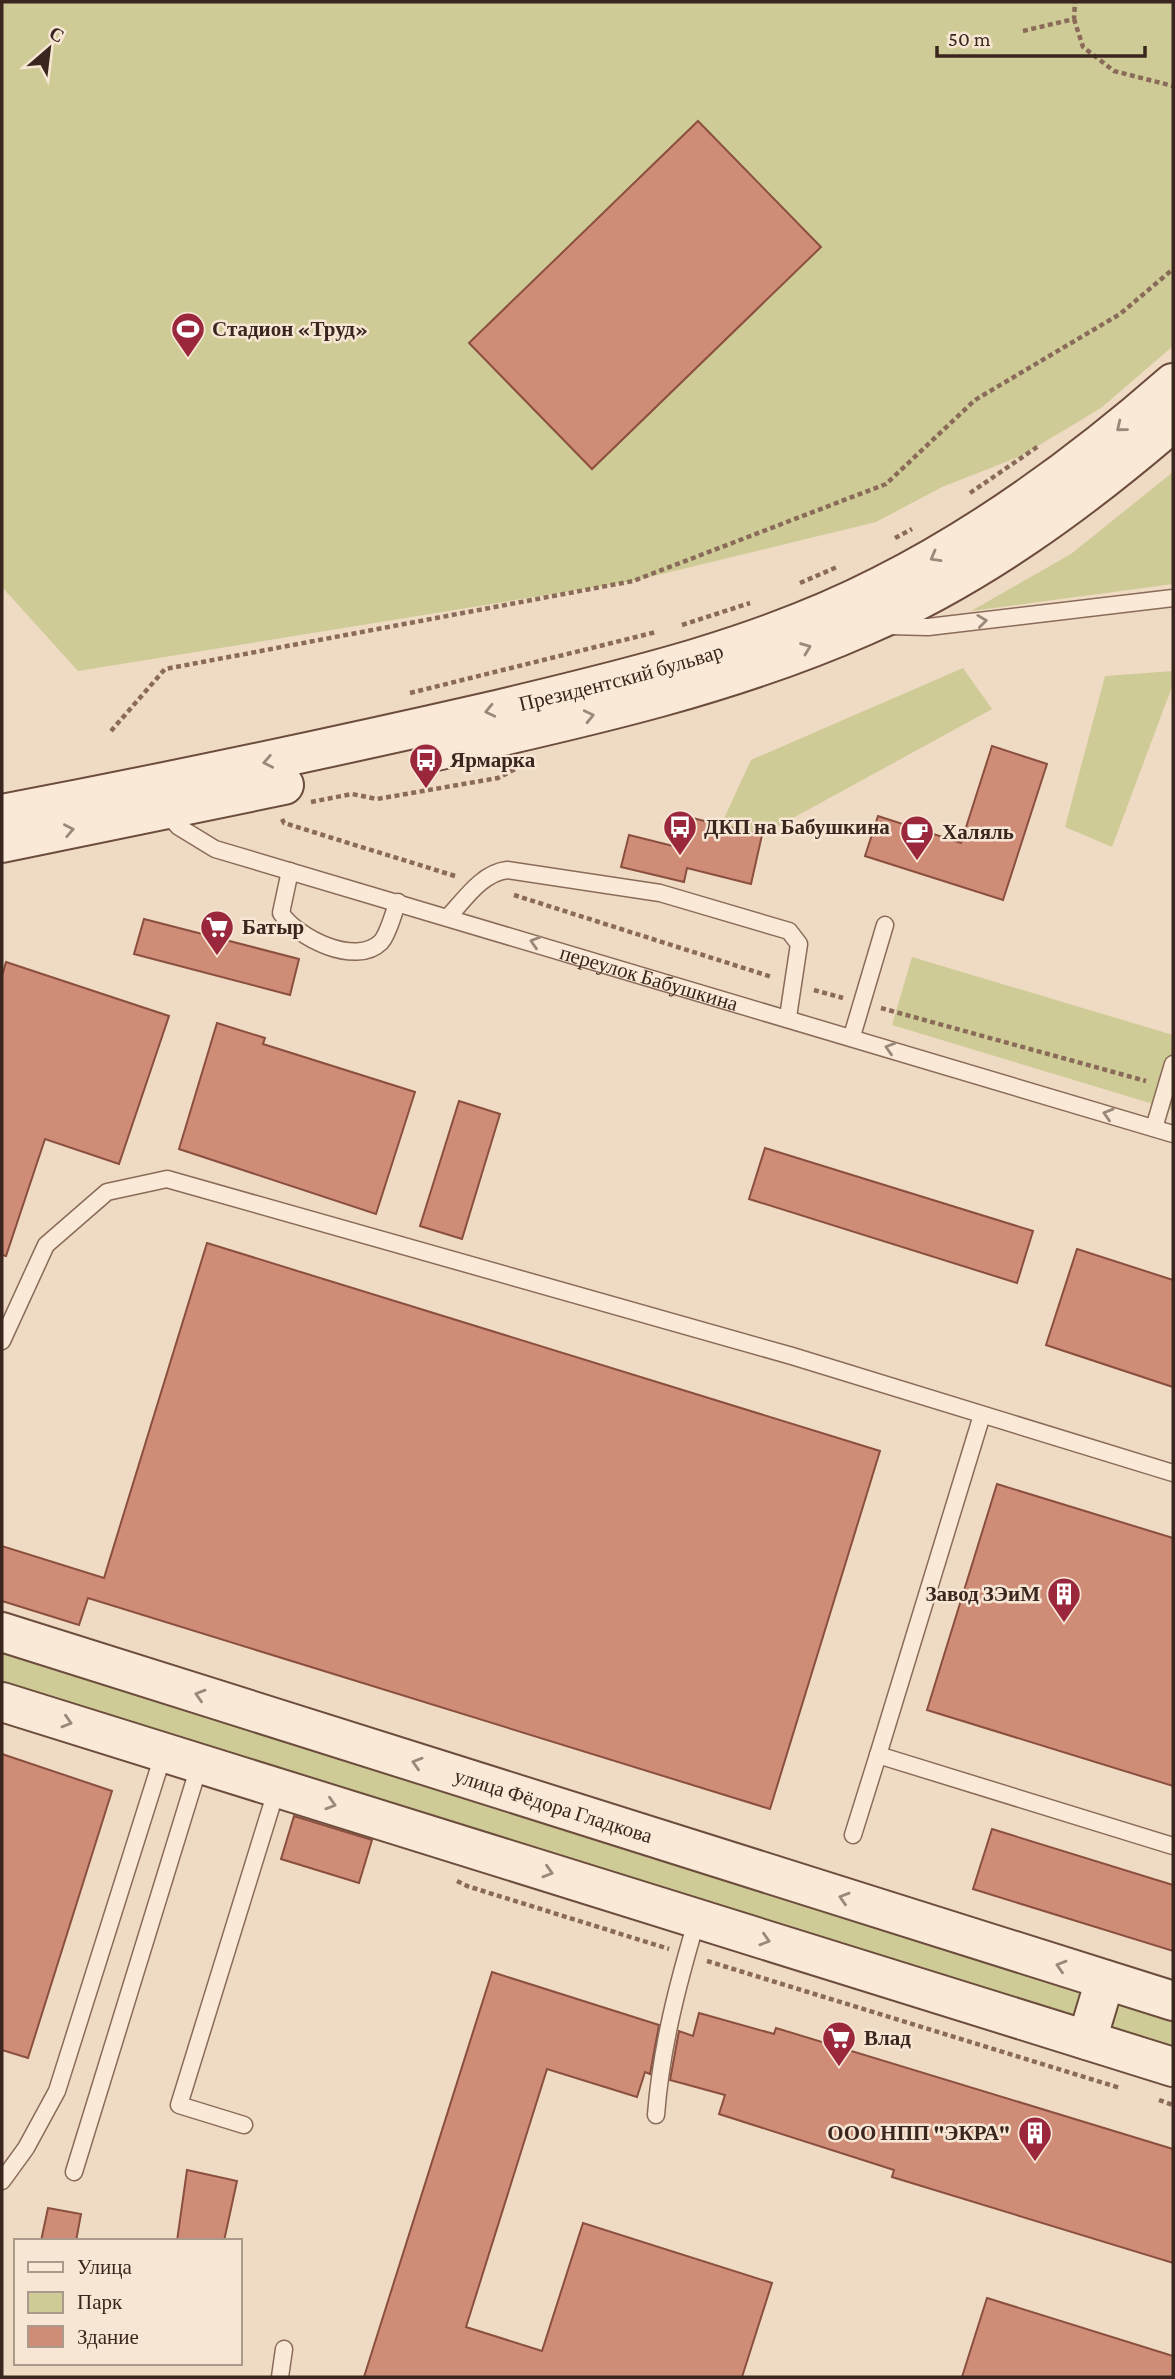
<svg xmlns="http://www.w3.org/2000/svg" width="1175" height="2379" font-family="'Crimson Pro',serif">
  <rect width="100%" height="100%" fill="#efdac3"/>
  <g fill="#cecb96">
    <polygon points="2,2 1173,2 1173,346 1101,408 1021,456 942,487 876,522 633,581 78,671 2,587"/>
    <polygon points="1173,472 1173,584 971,611 1071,554"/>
    <polygon points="963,668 992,709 762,835 721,825 751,760"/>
    <polygon points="1173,671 1173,684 1112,847 1065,827 1105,676"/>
    <polygon points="912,957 1173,1035 1173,1110 892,1025"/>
    <polygon points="2,1646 1173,2016 1173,2058 2,1696"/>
  </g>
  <g fill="#cf8d78" stroke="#8a4f3e" stroke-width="2">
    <polygon points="698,121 821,247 592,469 469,343"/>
    <polygon points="992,746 1047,764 1003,900 865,856 878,816 961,843"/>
    <polygon points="684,816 762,835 751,884 687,868 684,882 621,867 629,835 677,847"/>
    <polygon points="144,919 299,959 290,995 134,954"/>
    <polygon points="6,962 169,1016 119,1164 45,1139 6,1256 2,1255 2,976"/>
    <polygon points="217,1023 265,1038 263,1044 415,1092 376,1214 179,1149"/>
    <polygon points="459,1101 500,1114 462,1239 420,1226"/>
    <polygon points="765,1148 1033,1231 1017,1283 749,1199"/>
    <polygon points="207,1243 880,1451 770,1809 88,1598 79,1625 2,1601 2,1546 104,1578"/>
    <polygon points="1077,1249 1173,1280 1173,1387 1046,1345"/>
    <polygon points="997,1484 1173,1538 1173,1786 927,1710"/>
    <polygon points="2,1754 112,1791 28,2058 2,2050"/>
    <polygon points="294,1816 372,1840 359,1883 281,1859"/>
    <polygon points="992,1829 1173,1885 1173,1951 973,1889"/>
    <polygon points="492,1972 659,2025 650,2074 645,2072 637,2097 547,2069 466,2327 542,2351 583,2223 772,2283 742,2377 364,2377"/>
    <polygon points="699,2013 774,2034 776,2028 1173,2149 1173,2263 892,2177 894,2170 719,2114 725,2095 670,2080 679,2031 693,2036"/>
    <polygon points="187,2170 237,2181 224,2241 177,2241"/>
    <polygon points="48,2208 81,2214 76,2241 41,2241"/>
    <polygon points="987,2298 1173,2356 1173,2377 962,2377"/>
  </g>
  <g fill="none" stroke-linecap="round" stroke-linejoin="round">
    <g stroke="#8a6b59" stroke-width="19">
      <g id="service">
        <polyline points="888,626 928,627 1173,598"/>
        <path id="s1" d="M166,813L179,827L215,849L1173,1134"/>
        <path d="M290,871L281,913C297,938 356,967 381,942C389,933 393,913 398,902"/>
        <path d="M449,916C465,899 482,873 507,870L660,893L789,931L799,944L788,1017"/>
        <polyline points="852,1036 885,925"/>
        <polyline points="1154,1128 1173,1064"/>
        <polyline points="2,1341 46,1245 107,1192 167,1179 792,1356 1173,1473"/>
        <polyline points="982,1415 878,1755 1173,1846"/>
        <polyline points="853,1835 878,1755"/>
        <path d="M656,2115C661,2048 678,1983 697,1919"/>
        <polyline points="244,2125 179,2105 277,1788"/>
        <polyline points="74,2172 200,1763"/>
        <polyline points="2,2181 26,2148 57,2091 164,1752"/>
        <polyline points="280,2377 284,2349"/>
      </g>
    </g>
    <g stroke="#6c4c3c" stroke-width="42">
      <g id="secondary">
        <path d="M432,752C578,719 726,687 864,626C978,577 1080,502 1173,422"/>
        <path id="s2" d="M2,814C165,783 326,749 488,712C622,680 758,649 881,586C988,532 1083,462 1173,383"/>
        <polyline points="2,843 284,785"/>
        <path id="s3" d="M2,1632L1173,2001"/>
        <polyline points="2,1702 1173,2067"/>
        <polyline points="1087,2040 1105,1980"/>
      </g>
    </g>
    <g stroke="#8a6b59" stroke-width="4.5" stroke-dasharray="5 3.5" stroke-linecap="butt">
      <polyline points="1074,19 1083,47 1114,71 1173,86"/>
      <polyline points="1023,31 1074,19 1075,2"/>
      <polyline points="970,493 1040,445"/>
      <polyline points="895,538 912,529"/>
      <polyline points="800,583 837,567"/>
      <polyline points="682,625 750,603"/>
      <polyline points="410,693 656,632"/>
      <polyline points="111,731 165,669 633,581 886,484 975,400 1120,314 1173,269"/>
      <polyline points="311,802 352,794 377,799 498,778 517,768"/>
      <polyline points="282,819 284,823 455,876"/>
      <polyline points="514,895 772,977"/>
      <polyline points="814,990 843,998"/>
      <polyline points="881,1008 1146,1081"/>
      <polyline points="457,1881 467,1886 669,1949"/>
      <polyline points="707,1961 1120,2088"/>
      <polyline points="1159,2100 1173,2105"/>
    </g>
    <use href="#service" stroke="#fae9d7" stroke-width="16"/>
    <use href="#secondary" stroke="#fae9d7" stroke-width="38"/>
  </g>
  <defs><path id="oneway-chevron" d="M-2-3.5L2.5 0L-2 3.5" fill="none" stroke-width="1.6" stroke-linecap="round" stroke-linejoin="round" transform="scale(1.75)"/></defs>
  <g stroke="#9a887a">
    <use href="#oneway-chevron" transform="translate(1121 427) rotate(141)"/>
    <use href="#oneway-chevron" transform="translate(935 557) rotate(151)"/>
    <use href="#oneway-chevron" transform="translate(982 621) rotate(-7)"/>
    <use href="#oneway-chevron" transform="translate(806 648) rotate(-21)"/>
    <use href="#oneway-chevron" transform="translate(490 711) rotate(167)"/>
    <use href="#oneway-chevron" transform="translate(589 716) rotate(-13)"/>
    <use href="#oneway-chevron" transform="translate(268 762) rotate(169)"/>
    <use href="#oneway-chevron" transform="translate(69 830) rotate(-11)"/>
    <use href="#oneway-chevron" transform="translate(535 942) rotate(-163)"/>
    <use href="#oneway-chevron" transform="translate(890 1048) rotate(-163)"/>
    <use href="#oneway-chevron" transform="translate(1108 1114) rotate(-163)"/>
    <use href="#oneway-chevron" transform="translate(200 1695) rotate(-163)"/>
    <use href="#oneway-chevron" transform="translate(67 1722) rotate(17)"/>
    <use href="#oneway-chevron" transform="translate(417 1763) rotate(-163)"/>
    <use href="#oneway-chevron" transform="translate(331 1804) rotate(17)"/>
    <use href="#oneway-chevron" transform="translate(548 1872) rotate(17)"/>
    <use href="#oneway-chevron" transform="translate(844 1898) rotate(-163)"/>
    <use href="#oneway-chevron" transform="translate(765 1940) rotate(17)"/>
    <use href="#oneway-chevron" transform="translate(1061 1966) rotate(-163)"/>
  </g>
  <defs>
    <g id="stadium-pin" transform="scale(1.75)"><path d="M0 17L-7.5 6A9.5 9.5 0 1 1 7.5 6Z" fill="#9b273c" stroke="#f7e6d3"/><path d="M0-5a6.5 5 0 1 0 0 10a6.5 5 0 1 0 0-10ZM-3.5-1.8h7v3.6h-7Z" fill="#fff"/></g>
    <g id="bus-pin" transform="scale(1.75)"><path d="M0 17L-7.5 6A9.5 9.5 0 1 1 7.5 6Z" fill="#9b273c" stroke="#f7e6d3"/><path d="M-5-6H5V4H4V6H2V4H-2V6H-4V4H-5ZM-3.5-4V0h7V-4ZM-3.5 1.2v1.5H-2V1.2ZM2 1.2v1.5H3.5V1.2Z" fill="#fff"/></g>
    <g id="cafe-pin" transform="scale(1.75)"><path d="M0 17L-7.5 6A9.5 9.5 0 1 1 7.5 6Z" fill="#9b273c" stroke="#f7e6d3"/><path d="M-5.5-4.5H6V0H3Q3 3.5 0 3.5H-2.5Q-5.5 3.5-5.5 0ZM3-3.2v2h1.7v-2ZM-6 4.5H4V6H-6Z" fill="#fff"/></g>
    <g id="supermarket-pin" transform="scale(1.75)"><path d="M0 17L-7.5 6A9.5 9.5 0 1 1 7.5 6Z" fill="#9b273c" stroke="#f7e6d3"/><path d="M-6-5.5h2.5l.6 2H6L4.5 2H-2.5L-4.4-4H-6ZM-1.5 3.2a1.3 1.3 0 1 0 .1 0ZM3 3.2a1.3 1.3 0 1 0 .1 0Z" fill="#fff"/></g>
    <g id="building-pin" transform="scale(1.75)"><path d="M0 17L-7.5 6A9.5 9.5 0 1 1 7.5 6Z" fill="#9b273c" stroke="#f7e6d3"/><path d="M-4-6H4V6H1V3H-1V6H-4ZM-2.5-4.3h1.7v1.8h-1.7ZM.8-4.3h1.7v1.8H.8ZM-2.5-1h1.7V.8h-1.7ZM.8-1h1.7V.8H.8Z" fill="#fff"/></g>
  </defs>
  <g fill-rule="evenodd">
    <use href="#stadium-pin" x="188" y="329"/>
    <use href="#bus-pin" x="426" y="760"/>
    <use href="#bus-pin" x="680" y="827"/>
    <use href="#cafe-pin" x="917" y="832"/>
    <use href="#supermarket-pin" x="217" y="927"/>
    <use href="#building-pin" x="1064" y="1594"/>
    <use href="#supermarket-pin" x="839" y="2038"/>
    <use href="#building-pin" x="1035" y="2133"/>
  </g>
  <g text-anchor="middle" stroke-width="5" stroke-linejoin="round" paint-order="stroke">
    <g font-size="21" font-weight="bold" fill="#3a261e" stroke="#f7e6d3" text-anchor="start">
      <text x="212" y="336">Стадион «Труд»</text>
      <text x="450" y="767">Ярмарка</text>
      <text x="704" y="834">ДКП на Бабушкина</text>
      <text x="942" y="839">Халяль</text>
      <text x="242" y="934">Батыр</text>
      <text x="1040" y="1601" text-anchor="end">Завод ЗЭиМ</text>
      <text x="864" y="2045">Влад</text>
      <text x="1010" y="2140" text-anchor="end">ООО НПП "ЭКРА"</text>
    </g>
    <g font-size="21" fill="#3a261e" stroke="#f7e6d3">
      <text dy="7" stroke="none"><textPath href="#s2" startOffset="634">Президентский бульвар</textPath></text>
      <text dy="7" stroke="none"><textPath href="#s1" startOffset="514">переулок Бабушкина</textPath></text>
      <text dy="7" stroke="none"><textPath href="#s3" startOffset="578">улица Фёдора Гладкова</textPath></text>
    </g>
  </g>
  <rect width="1175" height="2379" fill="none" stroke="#3a261e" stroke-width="7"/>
  <rect x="14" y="2239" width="228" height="126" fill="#f7e6d3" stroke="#ab998b" stroke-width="2"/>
  <rect x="28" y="2262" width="35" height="10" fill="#fae9d7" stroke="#ab998b" stroke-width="2"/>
  <text x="77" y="2274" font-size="21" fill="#3a261e">Улица</text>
  <rect x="28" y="2292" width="35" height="21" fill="#cecb96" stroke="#ab998b" stroke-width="2"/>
  <text x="77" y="2309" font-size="21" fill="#3a261e">Парк</text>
  <rect x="28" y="2326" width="35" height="21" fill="#cf8d78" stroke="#ab998b" stroke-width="2"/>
  <text x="77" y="2344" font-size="21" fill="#3a261e">Здание</text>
  <g transform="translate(49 49) rotate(28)" stroke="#f7e6d3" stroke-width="5" paint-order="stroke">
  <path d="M0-5L12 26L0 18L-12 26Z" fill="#3a261e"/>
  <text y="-10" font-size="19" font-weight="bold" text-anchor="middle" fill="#3a261e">С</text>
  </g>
  <path d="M937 46v10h208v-10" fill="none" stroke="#3a261e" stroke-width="3.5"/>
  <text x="948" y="46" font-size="21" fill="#3a261e" stroke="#f7e6d3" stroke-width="5" paint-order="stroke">50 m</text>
</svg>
